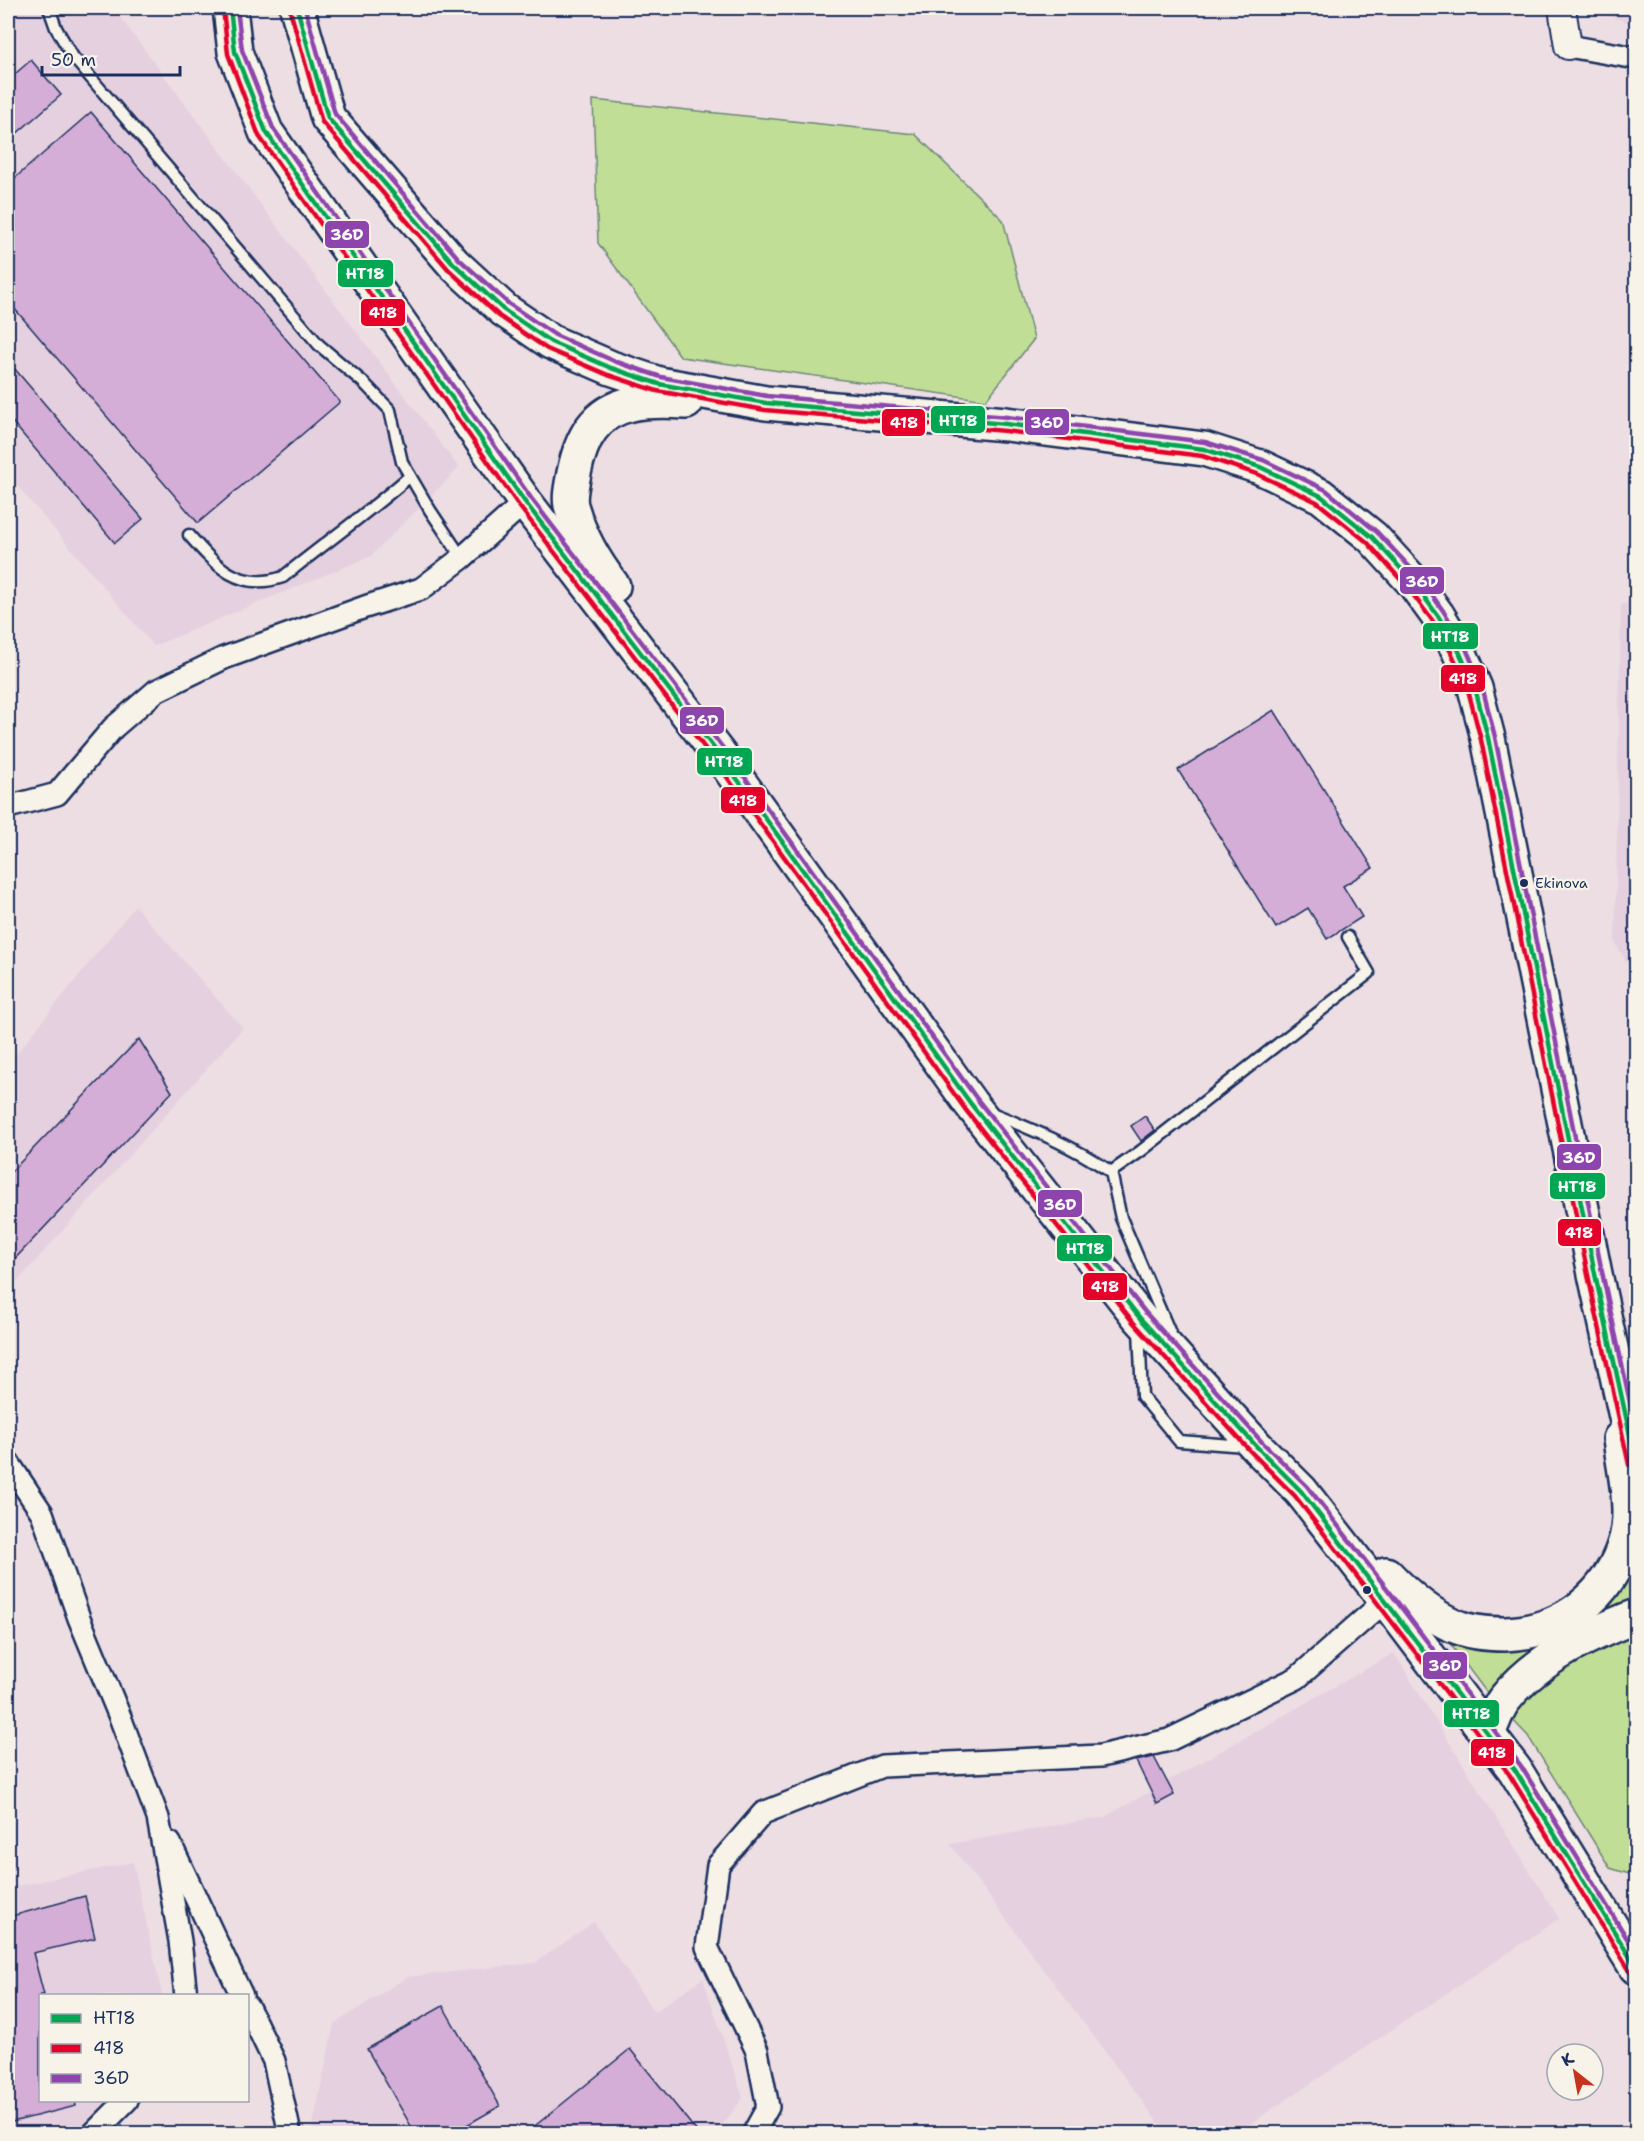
<svg xmlns="http://www.w3.org/2000/svg" width="1644" height="2141" font-family="'Shantell Sans',sans-serif">
  <rect width="100%" height="100%" fill="#ecdee3"/>
  <filter id="ink" filterUnits="userSpaceOnUse"><feTurbulence type="fractalNoise" baseFrequency=".0167" numOctaves="2"/><feDisplacementMap in="SourceGraphic" scale="12" xChannelSelector="R" yChannelSelector="G"/><feConvolveMatrix kernelMatrix="1 2 1 2 8 2 1 2 1" color-interpolation-filters="sRGB"/></filter>
  <g filter="url(#ink)">
    <g fill="#e5d0df">
      <polygon points="8,8 113,8 459,468 371,556 154,646 8,475"/>
      <polygon points="1590,8 1636,8 1636,25 1590,9"/>
      <polygon points="1636,599 1636,979 1615,942 1621,605"/>
      <polygon points="135,906 243,1028 8,1292 8,1064"/>
      <polygon points="1394,1653 1559,1919 1236,2133 1166,2133 950,1844 1105,1817"/>
      <polygon points="133,1862 162,1995 40,1996 40,2100 106,2101 98,2133 8,2133 8,1888"/>
      <polygon points="594,1922 654,2012 703,1978 743,2098 716,2133 311,2134 334,2024 407,1977 535,1963"/>
    </g>
    <g fill="#c1de96" stroke="#6e867a" stroke-width="1.5">
      <polygon points="593,100 915,134 1003,220 1034,339 986,400 681,357 598,243"/>
      <polygon points="1636,1544 1636,1876 1610,1868 1528,1736 1487,1693 1442,1633 1531,1643"/>
    </g>
    <g fill="#d4aed7" stroke="#1b2f5e" stroke-width="1.5">
      <polygon points="31,60 61,95 8,141 8,80"/>
      <polygon points="91,112 340,402 198,523 8,301 8,184"/>
      <polygon points="8,361 143,519 115,543 8,417"/>
      <polygon points="1274,710 1373,868 1343,886 1362,917 1327,939 1308,908 1276,928 1178,770"/>
      <polygon points="139,1039 172,1092 8,1266 8,1175"/>
      <polygon points="1145,1116 1155,1130 1141,1141 1131,1126"/>
      <polygon points="1154,1757 1174,1795 1157,1804 1136,1761"/>
      <polygon points="85,1896 95,1938 33,1953 44,1995 40,1995 40,2100 75,2100 76,2106 8,2123 8,1917"/>
      <polygon points="443,2006 500,2106 453,2133 415,2133 367,2049"/>
      <polygon points="630,2049 698,2133 526,2133 556,2109"/>
    </g>
    <g fill="none" stroke-linecap="round" stroke-linejoin="round">
      <g stroke="#1b2f5e" stroke-width="15">
        <g id="service">
          <polyline points="49,8 56,28 73,57 319,345 364,383 390,410 402,462 430,510 462,558"/>
          <path d="M189,535C216,566 239,592 283,577C325,543 369,512 410,476"/>
          <path d="M989,1112C1032,1129 1073,1146 1111,1172L1121,1218L1170,1333"/>
          <polyline points="1111,1172 1141,1151 1369,973 1348,937"/>
          <polyline points="1139,1329 1142,1396 1179,1441 1245,1446"/>
        </g>
      </g>
      <g stroke="#1b2f5e" stroke-width="26">
        <g id="minor">
          <polyline points="1568,46 1636,58"/>
          <polyline points="8,807 57,794 113,728 156,691 224,658 365,607 421,589 462,558 525,502"/>
          <polyline points="8,1462 42,1513 79,1618 120,1717 158,1818 180,1941 186,1996"/>
          <polyline points="170,1843 242,1996"/>
          <polyline points="248,2007 274,2061 290,2134"/>
          <polyline points="93,2134 127,2100"/>
          <polyline points="753,2134 768,2107 757,2051 707,1947 718,1865 763,1813 882,1766 1101,1756 1169,1740 1297,1678 1386,1600"/>
        </g>
      </g>
      <g stroke="#1b2f5e" stroke-width="30">
        <polyline id="tertiary" points="1562,8 1568,46"/>
      </g>
      <g stroke="#1b2f5e" stroke-width="38">
        <g id="primary">
          <polyline points="230,8 235,52 266,132 525,502 730,769 971,1104 1139,1317 1257,1447 1301,1491 1386,1600 1515,1770 1636,1967"/>
          <polyline points="297,8 328,118 454,264 504,310 551,342 611,368 659,384 766,403 1006,424 1204,449 1260,467 1321,496 1372,537 1414,583 1438,616 1458,649 1475,688 1488,738 1595,1274 1636,1463"/>
          <path d="M613,586C596,564 580,536 572,509C568,499 572,484 574,473C581,439 594,412 631,404C649,400 668,401 686,402"/>
          <path d="M1386,1574C1406,1595 1428,1615 1455,1626C1471,1633 1488,1634 1505,1634C1563,1632 1610,1596 1626,1539C1634,1508 1624,1471 1620,1439"/>
          <path d="M1488,1734C1493,1723 1497,1709 1504,1700C1537,1658 1589,1635 1636,1616"/>
        </g>
      </g>
      <use href="#service" stroke="#f7f3e8" stroke-width="10"/>
      <use href="#minor" stroke="#f7f3e8" stroke-width="21"/>
      <use href="#tertiary" stroke="#f7f3e8" stroke-width="26"/>
      <use href="#primary" stroke="#f7f3e8" stroke-width="33"/>
      <g stroke="#f7f3e8" stroke-width="9">
        <g id="bus-1">
          <polyline points="230,8 235,52 266,132 525,502 730,769 971,1104 1139,1317 1257,1447 1301,1491 1515,1770 1636,1967"/>
          <polyline points="297,8 328,118 454,264 504,310 551,342 611,368 659,384 766,403 1006,424 1204,449 1260,467 1321,496 1372,537 1414,583 1438,616 1458,649 1475,688 1488,738 1595,1274 1636,1463"/>
        </g>
      </g>
      <g stroke="#f7f3e8" stroke-width="9">
        <g id="bus-2">
          <polyline points="223,9 228,54 259,136 519,506 724,773 965,1109 1133,1322 1251,1452 1295,1496 1509,1774 1630,1971"/>
          <polyline points="290,10 322,122 449,270 499,316 547,349 608,375 657,391 765,410 1005,431 1202,456 1257,474 1317,502 1367,542 1408,588 1432,620 1451,652 1468,690 1481,740 1588,1275 1629,1465"/>
        </g>
      </g>
      <g stroke="#f7f3e8" stroke-width="9">
        <g id="bus-3">
          <polyline points="237,8 242,50 273,128 531,498 736,765 977,1099 1145,1312 1262,1442 1307,1486 1392,1595 1521,1766 1636,1953"/>
          <polyline points="305,8 335,114 459,259 509,304 555,335 614,361 661,377 767,396 1007,417 1205,442 1263,460 1326,490 1377,532 1420,578 1444,612 1465,646 1482,686 1495,737 1602,1272 1636,1430"/>
        </g>
      </g>
      <use href="#bus-1" stroke="#00a651" stroke-width="4.5"/>
      <use href="#bus-2" stroke="#e4002b" stroke-width="4.5"/>
      <use href="#bus-3" stroke="#8e44ad" stroke-width="4.5"/>
    </g>
  </g>
  <g fill="#1b2f5e" stroke="#f7f3e8" stroke-width="2">
    <circle cx="1524" cy="883" r="5"/>
    <circle cx="1367" cy="1590" r="5"/>
  </g>
  <g text-anchor="middle" stroke-width="4.5" stroke-linejoin="round" paint-order="stroke">
    <g font-size="14" fill="#1b2f5e" stroke="#f7f3e8" text-anchor="start">
      <text x="1535" y="888">Ekinova</text>
    </g>
  </g>
  <g stroke="#f7f3e8" stroke-width="2">
    <rect x="324" y="220" width="46" height="29" rx="6" fill="#8e44ad"/>
    <rect x="337" y="259" width="57" height="29" rx="6" fill="#00a651"/>
    <rect x="360" y="298" width="46" height="29" rx="6" fill="#e4002b"/>
    <rect x="930" y="405" width="56" height="29" rx="6" fill="#00a651"/>
    <rect x="1024" y="408" width="46" height="28" rx="6" fill="#8e44ad"/>
    <rect x="881" y="408" width="45" height="29" rx="6" fill="#e4002b"/>
    <rect x="1399" y="566" width="46" height="29" rx="6" fill="#8e44ad"/>
    <rect x="1422" y="622" width="57" height="28" rx="6" fill="#00a651"/>
    <rect x="1440" y="664" width="46" height="29" rx="6" fill="#e4002b"/>
    <rect x="679" y="706" width="46" height="29" rx="6" fill="#8e44ad"/>
    <rect x="696" y="747" width="57" height="29" rx="6" fill="#00a651"/>
    <rect x="720" y="786" width="46" height="28" rx="6" fill="#e4002b"/>
    <rect x="1556" y="1143" width="46" height="28" rx="6" fill="#8e44ad"/>
    <rect x="1549" y="1172" width="57" height="28" rx="6" fill="#00a651"/>
    <rect x="1037" y="1189" width="46" height="29" rx="6" fill="#8e44ad"/>
    <rect x="1557" y="1218" width="45" height="29" rx="6" fill="#e4002b"/>
    <rect x="1056" y="1234" width="57" height="28" rx="6" fill="#00a651"/>
    <rect x="1082" y="1272" width="46" height="29" rx="6" fill="#e4002b"/>
    <rect x="1422" y="1651" width="46" height="29" rx="6" fill="#8e44ad"/>
    <rect x="1443" y="1699" width="57" height="29" rx="6" fill="#00a651"/>
    <rect x="1470" y="1738" width="45" height="29" rx="6" fill="#e4002b"/>
  </g>
  <g font-size="16" text-anchor="middle" font-weight="bold" fill="#fff">
    <text x="347" y="240">36D</text>
    <text x="365" y="279">HT18</text>
    <text x="383" y="318">418</text>
    <text x="958" y="426">HT18</text>
    <text x="1047" y="428">36D</text>
    <text x="904" y="428">418</text>
    <text x="1422" y="587">36D</text>
    <text x="1450" y="642">HT18</text>
    <text x="1463" y="684">418</text>
    <text x="702" y="726">36D</text>
    <text x="724" y="767">HT18</text>
    <text x="743" y="806">418</text>
    <text x="1579" y="1163">36D</text>
    <text x="1577" y="1192">HT18</text>
    <text x="1060" y="1210">36D</text>
    <text x="1579" y="1238">418</text>
    <text x="1085" y="1254">HT18</text>
    <text x="1105" y="1292">418</text>
    <text x="1445" y="1671">36D</text>
    <text x="1471" y="1719">HT18</text>
    <text x="1492" y="1758">418</text>
  </g>
  <rect width="1644" height="2141" fill="none" stroke="#f7f3e8" stroke-width="30"/>
  <rect x="15" y="15" width="1614" height="2111" fill="none" stroke="#1b2f5e" stroke-width="2" filter="url(#ink)"/>
  <rect x="39" y="1994" width="210" height="108" fill="#f7f3e8" stroke="#9fa5b1" stroke-width="1.5"/>
  <rect x="51" y="2014" width="30" height="9" fill="#00a651" stroke="#9fa5b1" stroke-width="1.5"/>
  <text x="93" y="2024" font-size="18" fill="#1b2f5e">HT18</text>
  <rect x="51" y="2044" width="30" height="9" fill="#e4002b" stroke="#9fa5b1" stroke-width="1.5"/>
  <text x="93" y="2054" font-size="18" fill="#1b2f5e">418</text>
  <rect x="51" y="2074" width="30" height="9" fill="#8e44ad" stroke="#9fa5b1" stroke-width="1.5"/>
  <text x="93" y="2084" font-size="18" fill="#1b2f5e">36D</text>
  <g transform="translate(1575 2072) rotate(329)"><circle r="28" fill="#f7f3e8" stroke="#9fa5b1" stroke-width="1.5"/>
  <path d="M0-4.5L10 22L0 15L-10 22Z" fill="#c8321e"/>
  <text y="-9" font-size="16" font-weight="bold" text-anchor="middle" fill="#1b2f5e">K</text>
  </g>
  <path d="M42 66v9h138v-9" fill="none" stroke="#1b2f5e" stroke-width="3"/>
  <text x="51" y="66" font-size="18" fill="#1b2f5e" stroke="#f7f3e8" stroke-width="4.5" paint-order="stroke">50 m</text>
</svg>
